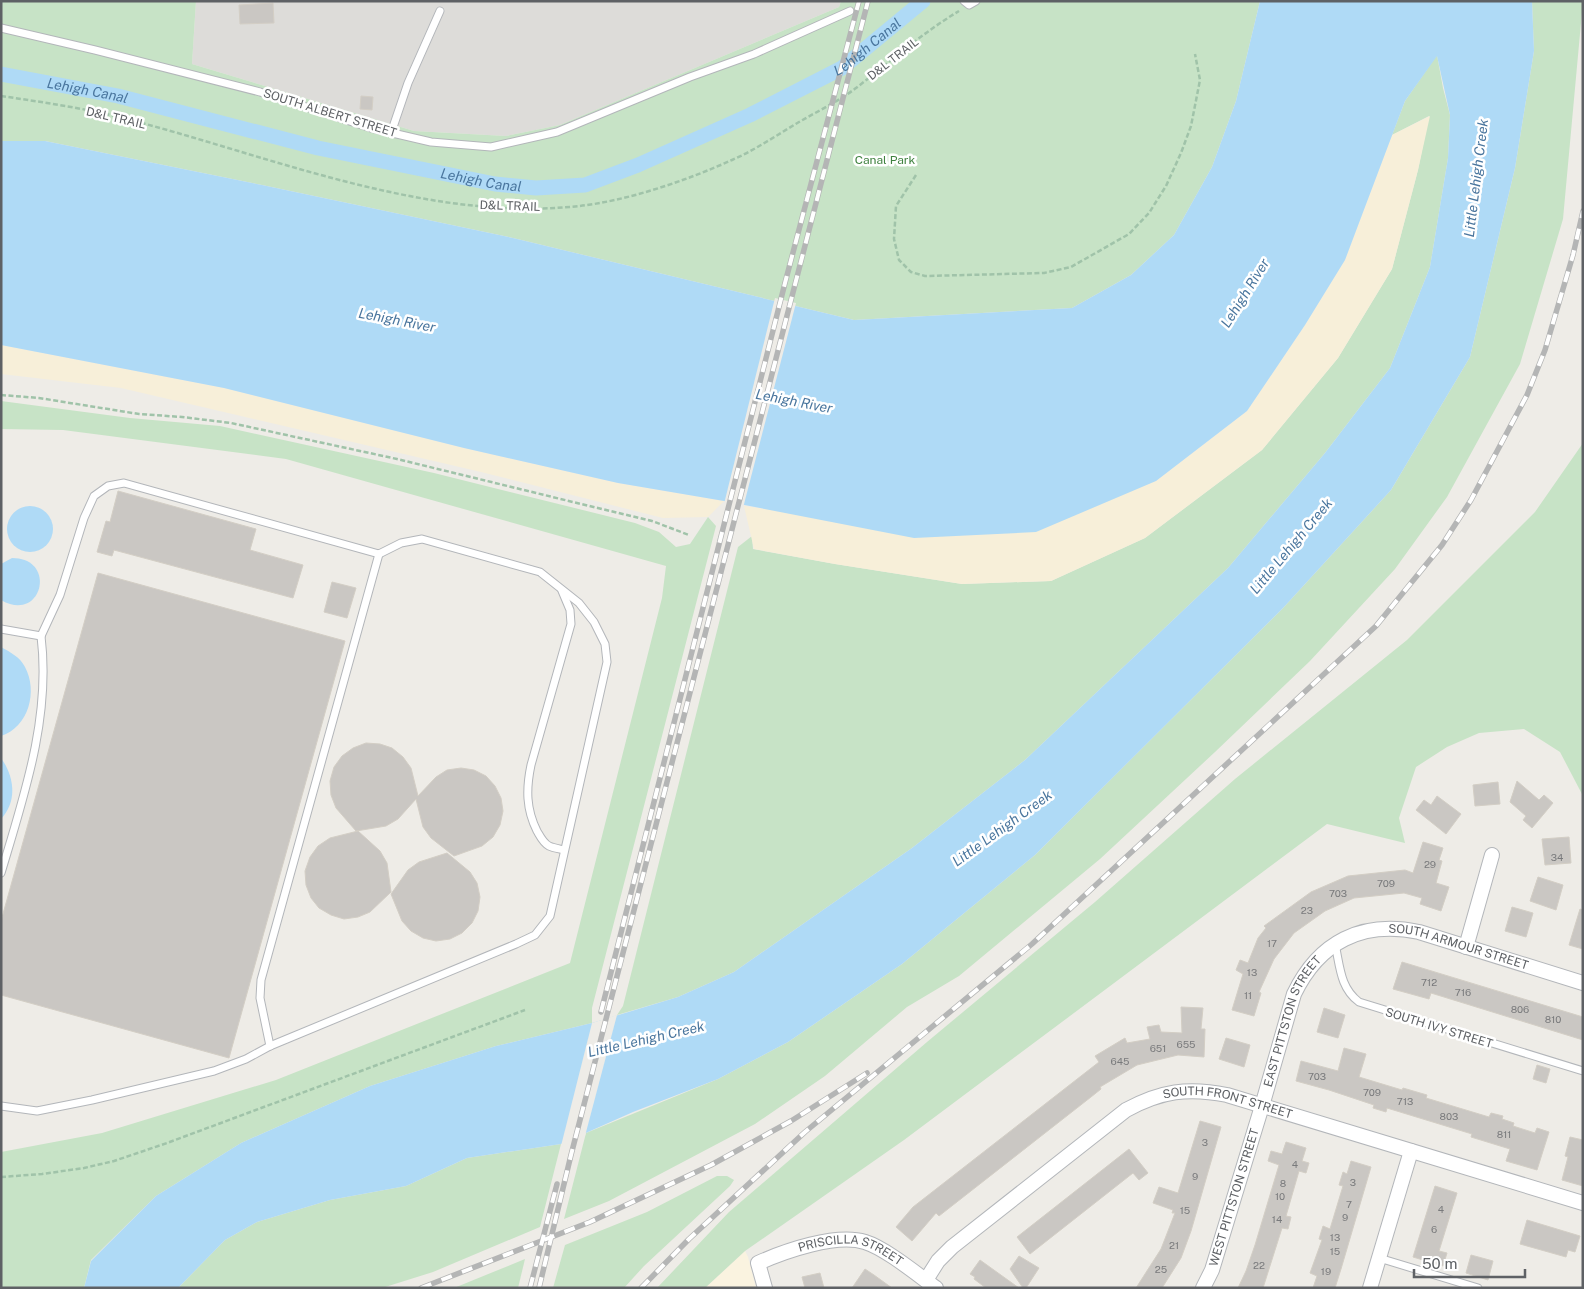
<svg xmlns="http://www.w3.org/2000/svg" width="1584" height="1289" font-family="'Public Sans',sans-serif">
  <rect width="100%" height="100%" fill="#eeece7"/>
  <polygon fill="#faf3e0" points="745,1251 748,1257 756,1288 705,1288"/>
  <polygon fill="#dddcd9" points="196,1 841,1 839,7 560,125 506,136 414,131 192,64"/>
  <g fill="#c7e3c6">
    <polygon points="1,1 196,1 192,64 414,131 506,136 560,125 839,7 841,1 1260,1 1236,101 1212,167 1174,235 1131,275 1072,308 854,320 513,238 262,185 45,141 1,141"/>
    <polygon points="1532,1 1583,1 1563,219 1520,364 1447,497 1395,569 1310,661 1215,752 1100,859 959,976 907,1007 825,1076 755,1124 609,1201 564,1219 586,1133 718,1079 788,1042 902,964 1035,855 1284,607 1391,490 1470,357 1515,168 1534,51"/>
    <polygon points="1437,55 1443,88 1450,115 1448,158 1430,267 1390,368 1325,453 1228,568 1025,760 912,848 734,972 678,997 617,1015 623,1006 738,547 752,536 753,549 835,564 962,584 1051,581 1145,538 1262,450 1338,358 1392,269 1418,170 1429,116 1392,135 1405,101"/>
    <polygon points="1,401 130,418 220,426 434,473 635,523 659,532 676,547 690,544 708,517 716,526 592,1008 592,1023 496,1046 370,1086 241,1143 156,1196 91,1260 84,1288 1,1288 1,1152 102,1133 276,1080 570,963 662,598 666,566 286,459 63,430 1,429"/>
    <polygon points="1583,443 1583,796 1560,752 1524,729 1479,733 1447,747 1416,767 1399,818 1405,843 1327,824 904,1140 745,1251 705,1288 657,1288 729,1212 927,1042 1095,902 1235,779 1407,640 1535,512"/>
    <polygon points="561,1144 540,1227 433,1272 382,1288 178,1288 225,1240 257,1222 330,1200 406,1186 467,1158"/>
    <polygon points="717,1176 727,1176 734,1180 730,1186 644,1266 624,1288 553,1288 565,1245 647,1212"/>
    <polygon points="525,1259 518,1288 454,1288"/>
  </g>
  <g fill="#f7efd9">
    <polygon points="1430,116 1418,170 1392,269 1338,358 1262,450 1145,538 1051,581 962,584 835,564 754,549 744,506 765,509 1156,481 1247,411 1305,325 1345,260 1392,135"/>
    <polygon points="1,345 224,388 464,448 618,483 724,501 708,517 663,518 481,472 121,388 1,374"/>
  </g>
  <g fill="#afdaf6">
    <polygon points="1260,1 1532,1 1534,51 1515,168 1470,357 1391,490 1284,607 1035,855 902,964 788,1042 718,1079 633,1112 561,1144 467,1158 406,1186 330,1200 257,1222 225,1240 178,1288 84,1288 91,1261 156,1196 241,1143 370,1086 496,1046 592,1023 678,997 734,972 912,848 1025,760 1228,568 1325,453 1390,368 1430,267 1448,158 1450,115 1437,56 1405,101 1345,260 1305,325 1247,411 1156,481 1036,532 914,538 724,501 618,483 464,448 224,388 1,345 1,141 45,141 262,185 513,238 854,320 1072,308 1131,275 1174,235 1212,167 1236,101"/>
    <circle cx="30" cy="529" r="23"/>
    <path d="M12,558C58,558 42,624 1,600V564Z"/>
    <path d="M1,647C10,652 20,657 25,667C38,691 29,727 1,736Z"/>
    <path d="M1,758C14,776 18,801 1,819Z"/>
  </g>
  <g fill="#eeece7">
    <polygon points="775,298 796,303 743,508 724,504"/>
    <polygon points="617,1015 585,1136 561,1146 592,1023"/>
  </g>
  <g fill="none" stroke-linecap="round" stroke-linejoin="round">
    <path stroke="#afdaf6" stroke-width="15" id="s1" d="M1,74L118,96L318,148L495,184L536,188L585,185L638,165L750,115L842,68L923,1"/>
  </g>
  <g fill="#cac7c3" stroke="#d3cec5">
    <polygon points="273,3 274,23 240,24 239,5"/>
    <polygon points="361,96 373,97 372,110 360,109"/>
    <polygon points="118,491 256,529 250,550 303,565 293,598 114,550 112,556 97,552 106,521 110,522"/>
    <polygon points="98,573 345,641 229,1058 1,995 1,921"/>
    <polygon points="332,582 356,588 347,618 324,612"/>
    <polygon points="366,743 380,744 392,748 403,757 411,768 418,796 436,777 447,770 461,768 474,770 486,776 495,786 501,798 503,811 500,825 493,837 482,846 454,856 431,838 423,827 416,799 398,819 386,826 356,831 336,808 331,795 330,781 334,767 342,756 353,748"/>
    <polygon points="1517,781 1539,800 1544,795 1553,803 1532,828 1523,820 1526,816 1510,802"/>
    <polygon points="1498,782 1500,804 1475,806 1473,785"/>
    <polygon points="1437,796 1461,814 1446,834 1416,810 1424,800 1431,805"/>
    <polygon points="358,831 380,851 387,863 391,892 370,912 358,917 344,919 331,915 319,908 311,898 306,885 305,871 310,857 318,846 330,838"/>
    <polygon points="1569,837 1571,863 1545,865 1542,839"/>
    <polygon points="1423,842 1443,848 1439,860 1442,861 1436,883 1449,887 1441,911 1420,904 1422,898 1404,893 1354,898 1325,911 1294,933 1274,959 1259,992 1261,993 1254,1016 1232,1010 1243,974 1236,970 1240,960 1248,963 1258,938 1266,928 1264,926 1311,892 1348,876 1405,870 1413,873"/>
    <polygon points="447,853 470,872 477,883 480,897 478,911 472,923 462,933 450,939 436,941 423,938 411,931 402,921 391,894 408,870 419,862"/>
    <polygon points="1538,877 1563,885 1556,910 1530,901"/>
    <polygon points="1512,907 1533,913 1526,937 1505,931"/>
    <polygon points="1580,909 1583,910 1583,949 1569,945"/>
    <polygon points="1402,962 1583,1017 1583,1040 1431,993 1429,999 1393,989"/>
    <polygon points="1181,1007 1203,1008 1201,1029 1205,1029 1204,1057 1178,1055 1137,1065 1100,1087 1101,1089 1091,1097 939,1216 936,1213 912,1241 896,1227 913,1207 1099,1062 1095,1056 1125,1038 1127,1043 1150,1039 1147,1027 1159,1025 1161,1032 1182,1033"/>
    <polygon points="1324,1008 1345,1015 1338,1038 1317,1032"/>
    <polygon points="1226,1038 1250,1045 1244,1067 1219,1059"/>
    <polygon points="1344,1048 1366,1054 1359,1077 1402,1090 1403,1088 1427,1095 1426,1098 1489,1117 1491,1113 1503,1116 1502,1119 1514,1123 1513,1126 1535,1133 1537,1128 1549,1132 1537,1170 1506,1161 1510,1149 1471,1137 1472,1134 1387,1108 1386,1112 1373,1108 1374,1105 1329,1090 1296,1081 1301,1061 1338,1071"/>
    <polygon points="1537,1065 1550,1069 1546,1083 1533,1079"/>
    <polygon points="1200,1121 1221,1127 1191,1231 1181,1258 1162,1288 1136,1288 1161,1249 1175,1213 1172,1213 1173,1210 1153,1203 1159,1187 1178,1193"/>
    <polygon points="1570,1137 1583,1140 1583,1186 1562,1180 1568,1157 1565,1156"/>
    <polygon points="1286,1142 1306,1148 1302,1161 1309,1163 1306,1173 1299,1171 1286,1216 1291,1217 1288,1229 1282,1228 1263,1288 1238,1288 1246,1271 1255,1245 1279,1165 1268,1161 1271,1151 1282,1154"/>
    <polygon points="1129,1149 1148,1173 1139,1180 1133,1173 1030,1254 1017,1237"/>
    <polygon points="1351,1161 1371,1167 1341,1269 1335,1288 1313,1288 1317,1276 1310,1273 1322,1240 1319,1239 1323,1226 1330,1229 1343,1186 1339,1185 1343,1172 1347,1174"/>
    <polygon points="1435,1186 1457,1193 1439,1251 1447,1253 1443,1266 1413,1257"/>
    <polygon points="1527,1220 1580,1236 1575,1252 1568,1250 1566,1257 1520,1244"/>
    <polygon points="1471,1255 1493,1261 1488,1280 1466,1273"/>
    <polygon points="1019,1256 1039,1268 1026,1288 1023,1288 1010,1269"/>
    <polygon points="980,1260 1019,1288 986,1288 974,1279 975,1277 970,1274"/>
    <polygon points="865,1269 874,1275 892,1288 852,1288"/>
    <polygon points="820,1273 824,1288 805,1288 802,1277"/>
  </g>
  <g fill="none" stroke-linecap="round" stroke-linejoin="round">
    <g stroke="#b3b6ba" stroke-width="9">
      <g id="lane">
        <polyline points="964,1 969,5 976,1"/>
        <polyline points="1,28 95,50 260,92 371,128 431,142 491,147 557,132 690,77 754,54 850,11"/>
        <polyline points="391,133 408,83 440,11"/>
        <path d="M562,591L570,610L571,624L531,765C526,789 526,809 537,831C540,836 543,843 549,846C553,848 560,849 564,850"/>
        <polyline points="1,629 41,636 60,595 84,518 94,496 108,486 124,483 379,554 401,543 422,539 540,572 579,603 594,622 605,644 607,662 550,916 535,935 516,944 270,1046 246,1059 214,1071 92,1100 37,1111 1,1106"/>
        <path d="M1,873C24,796 51,717 41,636"/>
        <path d="M1335,944C1340,966 1340,988 1359,1002L1583,1071"/>
        <polyline points="270,1046 260,998 261,980 379,554"/>
        <polyline points="1379,1258 1478,1288"/>
      </g>
    </g>
    <g stroke="#b3b6ba" stroke-width="16">
      <g id="street">
        <polyline points="1466,947 1492,855"/>
        <path id="s2" d="M926,1280L938,1261L952,1247L1126,1110C1161,1091 1188,1087 1227,1095L1583,1203"/>
        <path id="s3" d="M765,1288L758,1263C785,1251 836,1233 865,1242C885,1248 918,1275 936,1288"/>
        <path id="s4" d="M1203,1288L1212,1270L1262,1106L1294,994C1319,942 1362,920 1419,932L1583,983"/>
        <polyline points="1370,1288 1411,1151"/>
      </g>
    </g>
    <g stroke="#a0c3a9" stroke-width="2.5" stroke-dasharray="5 2.5" stroke-linecap="butt">
      <path d="M1,96C42,102 83,108 123,118C268,155 427,223 579,206C627,201 688,180 732,160C755,150 777,135 799,122C818,111 839,101 856,88C890,62 922,33 959,11"/>
      <polyline points="916,175 896,206 894,239 899,260 911,272 925,276 1044,273 1071,267 1129,234 1149,213 1166,186 1181,153 1191,126 1200,80 1195,54"/>
      <polyline points="1,395 39,398 139,414 182,417 231,423 397,459 577,503 652,521 689,535"/>
      <polyline points="1,1177 42,1174 84,1168 114,1161 167,1143 525,1010"/>
    </g>
    <use href="#lane" stroke="#fff" stroke-width="7"/>
    <use href="#street" stroke="#fff" stroke-width="14"/>
    <g stroke="#b4b5b5" stroke-width="5.5">
      <g id="rail">
        <polyline points="601,1012 785,283 859,1"/>
        <polyline points="421,1288 590,1222 711,1165 791,1121 867,1073"/>
        <polyline points="530,1288 557,1184"/>
        <polyline points="539,1288 571,1155 868,1"/>
        <polyline points="641,1288 689,1239 805,1132 1032,944 1376,626 1442,545 1471,500 1527,395 1545,350 1573,255 1583,211"/>
      </g>
    </g>
    <use href="#rail" stroke="#fff" stroke-width="4" stroke-dasharray="11" stroke-linecap="butt"/>
  </g>
  <g text-anchor="middle" stroke-width="5" stroke-linejoin="round" paint-order="stroke">
    <g font-size="10" fill="#797a7c">
      <text x="1557" y="861">34</text>
      <text x="1430" y="868">29</text>
      <text x="1386" y="887">709</text>
      <text x="1338" y="897">703</text>
      <text x="1307" y="914">23</text>
      <text x="1272" y="947">17</text>
      <text x="1252" y="976">13</text>
      <text x="1429" y="986">712</text>
      <text x="1463" y="996">716</text>
      <text x="1248" y="999">11</text>
      <text x="1520" y="1013">806</text>
      <text x="1553" y="1023">810</text>
      <text x="1186" y="1048">655</text>
      <text x="1158" y="1052">651</text>
      <text x="1120" y="1065">645</text>
      <text x="1317" y="1080">703</text>
      <text x="1372" y="1096">709</text>
      <text x="1405" y="1105">713</text>
      <text x="1449" y="1120">803</text>
      <text x="1504" y="1138">811</text>
      <text x="1205" y="1146">3</text>
      <text x="1295" y="1168">4</text>
      <text x="1195" y="1180">9</text>
      <text x="1353" y="1186">3</text>
      <text x="1283" y="1187">8</text>
      <text x="1280" y="1200">10</text>
      <text x="1349" y="1208">7</text>
      <text x="1441" y="1213">4</text>
      <text x="1185" y="1214">15</text>
      <text x="1345" y="1221">9</text>
      <text x="1277" y="1223">14</text>
      <text x="1434" y="1233">6</text>
      <text x="1335" y="1241">13</text>
      <text x="1174" y="1249">21</text>
      <text x="1335" y="1255">15</text>
      <text x="1259" y="1269">22</text>
      <text x="1161" y="1273">25</text>
      <text x="1326" y="1275">19</text>
    </g>
    <g font-size="12" fill="#5e6165" stroke="#fff">
      <text transform="translate(893 59) rotate(-38)" y="4">D&amp;L TRAIL</text>
      <text transform="translate(330 113) rotate(17)" y="4">SOUTH ALBERT STREET</text>
      <text transform="translate(116 118) rotate(13)" y="4">D&amp;L TRAIL</text>
      <text transform="translate(510 206) rotate(2)" y="4">D&amp;L TRAIL</text>
      <text dy="4" stroke="none"><textPath href="#s4" startOffset="502">SOUTH ARMOUR STREET</textPath></text>
      <text dy="4" stroke="none"><textPath href="#s4" startOffset="282">EAST PITTSTON STREET</textPath></text>
      <text transform="translate(1439 1028) rotate(17)" y="4">SOUTH IVY STREET</text>
      <text dy="4" stroke="none"><textPath href="#s2" startOffset="370">SOUTH FRONT STREET</textPath></text>
      <text dy="4" stroke="none"><textPath href="#s4" startOffset="96">WEST PITTSTON STREET</textPath></text>
      <text dy="4" stroke="none"><textPath href="#s3" startOffset="124">PRISCILLA STREET</textPath></text>
    </g>
    <g font-size="12" fill="#408240" stroke="#fff">
      <text x="885" y="164">Canal Park</text>
    </g>
    <g font-size="14" font-style="italic" fill="#4a769e" stroke="#fff">
      <text dy="5" stroke="none"><textPath href="#s1" startOffset="912">Lehigh Canal</textPath></text>
      <text dy="5" stroke="none"><textPath href="#s1" startOffset="88">Lehigh Canal</textPath></text>
      <text transform="translate(1476 178) rotate(-83)" y="5">Little Lehigh Creek</text>
      <text dy="5" stroke="none"><textPath href="#s1" startOffset="492">Lehigh Canal</textPath></text>
      <text transform="translate(1245 293) rotate(-58)" y="5">Lehigh River</text>
      <text transform="translate(397 320) rotate(11)" y="5">Lehigh River</text>
      <text transform="translate(794 401) rotate(11)" y="5">Lehigh River</text>
      <text transform="translate(1291 546) rotate(-50)" y="5">Little Lehigh Creek</text>
      <text transform="translate(1002 828) rotate(-36)" y="5">Little Lehigh Creek</text>
      <text transform="translate(646 1039) rotate(-13)" y="5">Little Lehigh Creek</text>
    </g>
  </g>
  <rect width="1584" height="1289" fill="none" stroke="#5e6165" stroke-width="5"/>
  <path d="M1414 1269v8h111v-8" fill="none" stroke="#5e6165" stroke-width="2.5"/>
  <text x="1422" y="1269" font-size="15" fill="#5e6165" stroke="#ffffff" stroke-width="4" paint-order="stroke">50 m</text>
</svg>
